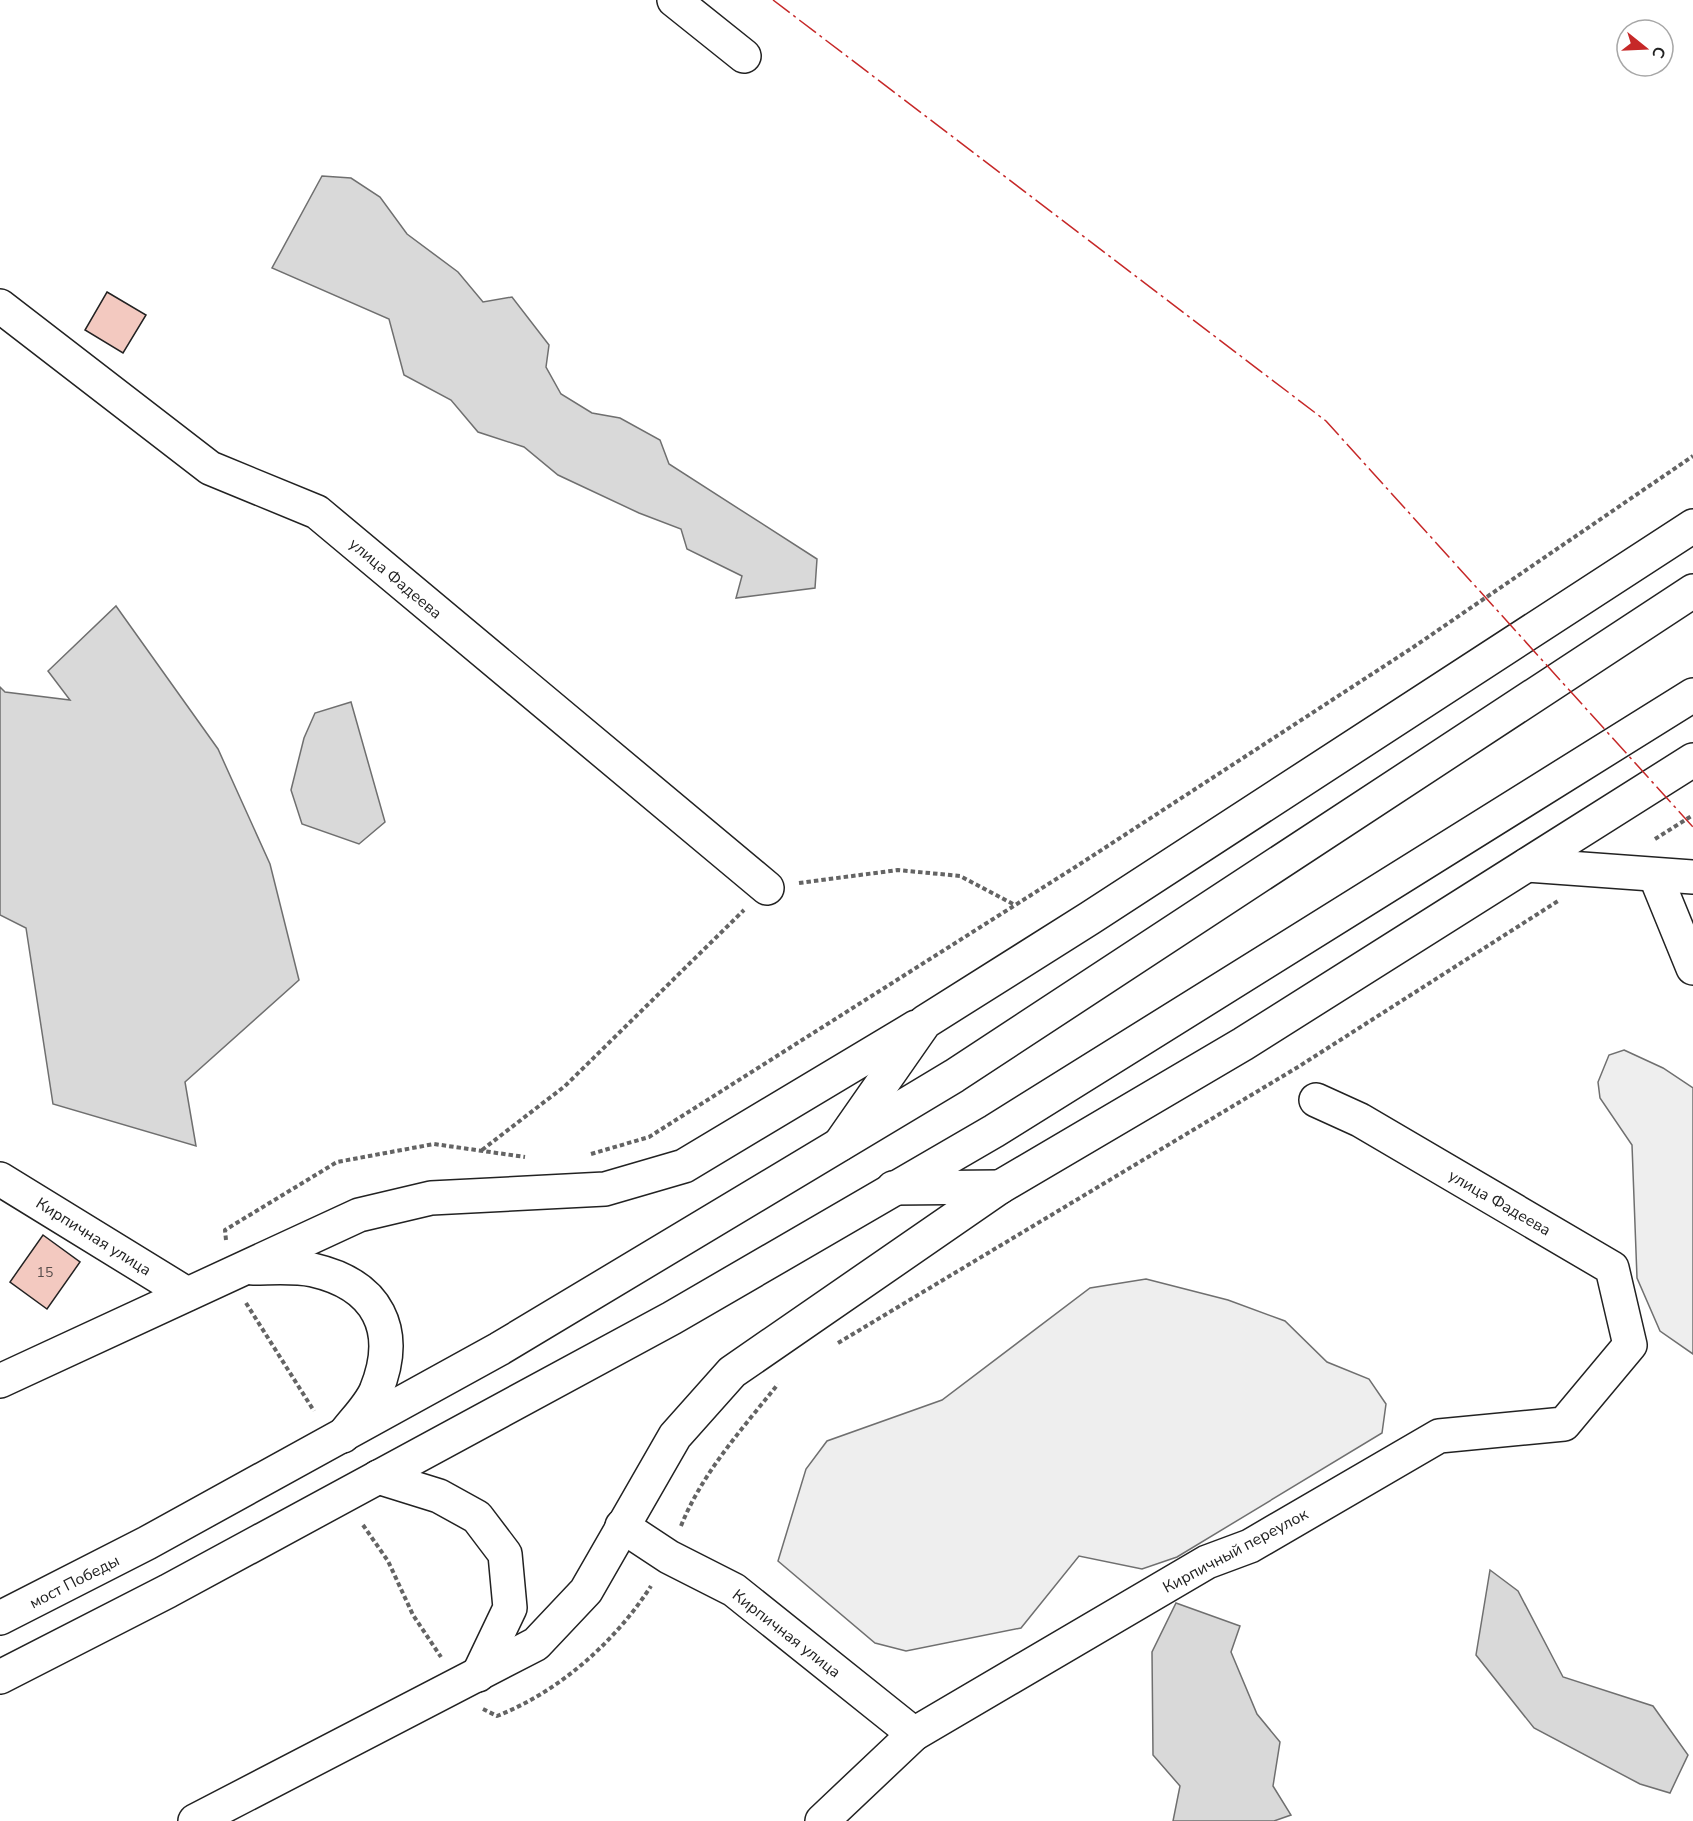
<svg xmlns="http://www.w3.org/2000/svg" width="1693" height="1821" font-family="'Nunito Sans',sans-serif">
  <rect width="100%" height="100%" fill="#fff"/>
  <g fill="#eee" stroke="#6f6f6f" stroke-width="1.5">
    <polygon points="1624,1050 1663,1068 1693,1088 1693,1354 1660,1331 1637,1278 1632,1145 1600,1098 1598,1082 1609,1055"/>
    <polygon points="1146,1279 1228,1300 1285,1321 1327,1362 1369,1379 1386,1404 1382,1433 1177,1557 1142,1569 1079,1556 1021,1628 906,1651 875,1643 778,1561 806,1469 827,1441 942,1400 1090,1288"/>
  </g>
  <g fill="#d9d9d9" stroke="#6f6f6f" stroke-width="1.5">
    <polygon points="322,176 351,178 380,197 407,234 458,272 483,302 512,297 549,345 546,367 561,394 592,413 620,418 660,440 669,464 817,559 815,588 736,598 742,576 687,549 681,529 639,513 558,475 524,447 478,432 451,400 404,375 389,319 272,268"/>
    <polygon points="116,606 218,749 270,864 299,980 185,1082 196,1146 53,1104 26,928 0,915 0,687 5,692 70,700 48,671"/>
    <polygon points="351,702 385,822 359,844 302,824 291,790 304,738 315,713"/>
    <polygon points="1490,1570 1518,1591 1563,1677 1653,1706 1688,1755 1670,1793 1640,1784 1534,1728 1476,1655"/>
    <polygon points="1176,1603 1240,1626 1231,1652 1257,1714 1280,1742 1273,1786 1291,1815 1274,1821 1173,1821 1180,1786 1153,1755 1152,1652"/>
  </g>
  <g fill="#f3c9c0" stroke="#222" stroke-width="1.5">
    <polygon points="107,292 146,315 123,353 85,330"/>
    <polygon points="43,1235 80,1262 47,1309 10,1282"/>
  </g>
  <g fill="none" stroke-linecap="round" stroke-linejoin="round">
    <g stroke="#222" stroke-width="36">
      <g id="minor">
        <polyline points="674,0 744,56"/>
        <polyline points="0,306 210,468 317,512 767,888"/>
        <polyline points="1527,865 1693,877"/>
        <polyline points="1655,875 1693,968"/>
        <polyline points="840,1144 925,1022 1090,918 1693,526"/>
        <polyline points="0,1179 187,1294"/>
        <polyline points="893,1188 1000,1187"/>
        <path d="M253,1268C272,1268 295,1266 313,1270C378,1285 401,1330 376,1391C369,1407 353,1422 343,1436"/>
        <polyline points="0,1381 359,1215 431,1198 605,1189 684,1166 916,1027"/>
        <polyline points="378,1477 439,1496 477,1517 505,1554 510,1608 478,1675"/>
        <polyline points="622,1526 669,1557 734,1590 914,1734"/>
        <polyline points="195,1821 536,1644 586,1591 675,1436 732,1372 1000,1187 1243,1044 1693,760"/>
        <polyline points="822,1821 914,1734 1207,1562 1250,1546 1439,1436 1564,1424 1630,1345 1612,1268 1360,1120 1316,1100"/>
      </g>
    </g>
    <g stroke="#222" stroke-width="36">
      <g id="major">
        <polyline points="0,1618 147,1543 499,1349 954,1076 1693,591"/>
        <polyline points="0,1677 168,1591 672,1318 994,1131 1693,695"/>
      </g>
    </g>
    <g stroke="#646464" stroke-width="4" stroke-dasharray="4.5 3" stroke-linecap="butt">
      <polyline points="1655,839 1693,815"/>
      <polyline points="799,883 898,870 960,876 1015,905"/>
      <polyline points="482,1150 565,1086 744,910"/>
      <polyline points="591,1154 649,1137 1080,864 1412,648 1693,456"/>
      <polyline points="226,1240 225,1230 337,1162 434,1144 525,1157"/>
      <polyline points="246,1303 314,1411"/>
      <polyline points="838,1343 1298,1067 1558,901"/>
      <polyline points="363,1525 388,1561 413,1615 441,1657"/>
      <path d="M681,1526C702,1473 743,1428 778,1384"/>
      <path d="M483,1709L497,1716C560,1691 615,1642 651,1586"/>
    </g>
    <use href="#minor" stroke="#fff" stroke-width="33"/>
    <use href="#major" stroke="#fff" stroke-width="33"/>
    <polyline stroke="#c62828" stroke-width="1.5" stroke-dasharray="21 4.5 3 4.5" stroke-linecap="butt" points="773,0 1326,421 1693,827"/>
  </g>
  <g text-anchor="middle" stroke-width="4.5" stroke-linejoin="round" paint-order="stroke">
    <g font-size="14" fill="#564c4a">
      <text x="45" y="1277">15</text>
    </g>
    <g font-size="16" fill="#222" stroke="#fff">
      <text transform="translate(396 578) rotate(40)" y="6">улица Фадеева</text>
      <text transform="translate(1500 1202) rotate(30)" y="6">улица Фадеева</text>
      <text transform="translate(94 1236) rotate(32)" y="6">Кирпичная улица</text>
      <text transform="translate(1235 1550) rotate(-28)" y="6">Кирпичный переулок</text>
      <text transform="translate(74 1581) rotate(-27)" y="6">мост Победы</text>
      <text transform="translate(787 1633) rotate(38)" y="6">Кирпичная улица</text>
    </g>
  </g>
  <g transform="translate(1645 48) rotate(108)"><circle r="28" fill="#ffffff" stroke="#a7a7a7" stroke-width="1.5"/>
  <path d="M0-4.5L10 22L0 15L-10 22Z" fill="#c62828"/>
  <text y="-9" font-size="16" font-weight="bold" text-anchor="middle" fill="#222222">С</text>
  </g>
</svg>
